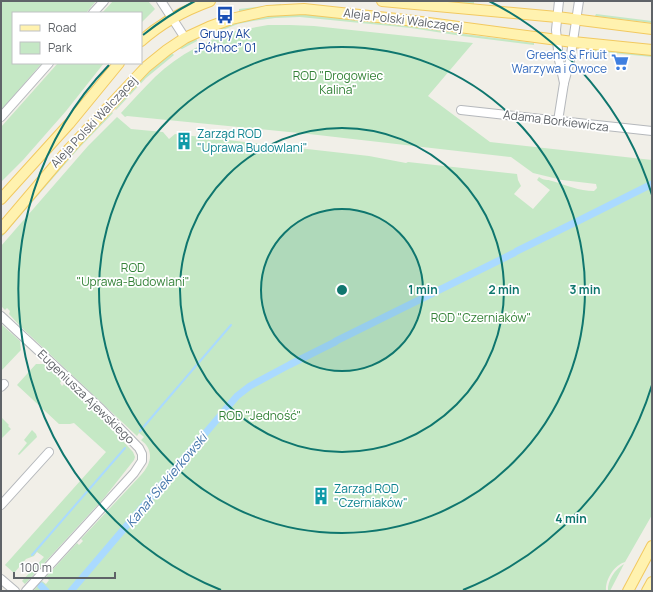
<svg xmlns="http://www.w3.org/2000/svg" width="653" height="592" font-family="Manrope,sans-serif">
  <rect width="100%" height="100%" fill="#f1efe8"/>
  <g fill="#c5e8c5">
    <polygon points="1,1 96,1 86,13 13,13 13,63 42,63 1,110"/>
    <polygon points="113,1 148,1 155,9 141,23 141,13 102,13"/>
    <polygon points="427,1 474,1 474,4"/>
    <polygon points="281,4 281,5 253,9 239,12 239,9"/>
    <path d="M287,14C340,14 397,23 449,32C477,36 506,39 534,43V45L462,36L411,28L300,17L275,18L253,21L238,24L205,37L204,35C231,23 258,16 287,14Z"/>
    <polygon points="596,14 652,21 652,23 595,16"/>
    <path d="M268,25H290L314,26L473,43L428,96L490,142L652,160V515L625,562C614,565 605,580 606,591L34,590L42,581L46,584L49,580L46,577L77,543L79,545L83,541L81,539L141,475C151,464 155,451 141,440L144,437L139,433L137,436L20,326L9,314L10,311L7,308L5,310L1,306V246L88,146L117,117L131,129L163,132L169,139L175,134L369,156L406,163L408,162L517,174L518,180L521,186L514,194L533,209L550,190L537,180L539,177C544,181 547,179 552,181C566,185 579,191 594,191L597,188L596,184L562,180L533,173L511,157L309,134L127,116L125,117L121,113C132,101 143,89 155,77C179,54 209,39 241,29V30Z"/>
    <polygon points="196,37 197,41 182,49 178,48"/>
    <polygon points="592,47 652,55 652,57 592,51"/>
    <polygon points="172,53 174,55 146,78 116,110 115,109 143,77"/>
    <polygon points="58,63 104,63 66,111 23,160 1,182 1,127"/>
    <polygon points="112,112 113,113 79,148 1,238 1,236 80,143"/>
    <polygon points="1,324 20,341 21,350 1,371"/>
    <polygon points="36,364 45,364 62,380 60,383 62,386 65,383 101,417 133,452 135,457 134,460 104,498 25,584 22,581 44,557 37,552 34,556 26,559 14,573 5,565 106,452 74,423 70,424 59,424 17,385"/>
    <polygon points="1,417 9,425 8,426 11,429 1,439"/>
    <polygon points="32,430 36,434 37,437 19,455 18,454 27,443 24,440"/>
    <path d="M624,564L610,591H608C607,581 615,569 624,564Z"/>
  </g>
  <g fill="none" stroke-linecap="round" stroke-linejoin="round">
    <g stroke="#aadaff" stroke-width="2">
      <polyline points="140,431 231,325"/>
      <polyline points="32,555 125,448"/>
    </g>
    <g stroke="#aadaff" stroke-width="7">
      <polyline points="582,219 652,184"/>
      <polyline points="517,251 580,220"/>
      <polyline points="336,341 514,253"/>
      <polyline points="291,364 335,342"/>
      <polyline points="41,586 46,591"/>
      <polyline points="71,591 237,396 250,386 289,365"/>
    </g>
    <g stroke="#b5b8bc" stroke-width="10">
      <g id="minor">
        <polyline points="161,1 185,38"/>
        <polyline points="559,1 556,30 559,60 564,83"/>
        <polyline points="93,13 104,1"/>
        <polyline points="461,110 652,131"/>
        <polyline points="1,117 49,63"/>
        <polyline points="558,121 564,83 570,61 579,1"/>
        <polyline points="1,316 101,409 139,448 142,454 142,461 134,473 26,591"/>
        <polyline points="1,387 4,384"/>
        <polyline points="1,505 49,452"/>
        <polyline points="1,579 15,591"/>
      </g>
    </g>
    <g stroke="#f2c960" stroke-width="12">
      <g id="major">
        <polyline points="382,1 557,17 652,29"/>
        <path d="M141,41C160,24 185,10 210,1"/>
        <polyline points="1,199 69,124 119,63"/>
        <polyline points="1,229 69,149 146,67 167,50 185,38 209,27 231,19 267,11 304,9 406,20 573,42 652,50"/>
        <polyline points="628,591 652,546"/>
        <polyline points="647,591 652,582"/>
      </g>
    </g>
    <use href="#minor" stroke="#fff" stroke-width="8"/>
    <use href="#major" stroke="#fff2af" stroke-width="10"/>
  </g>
  <circle cx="342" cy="290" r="81" fill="#0f766e" fill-opacity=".12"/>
  <g fill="none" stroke="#0f766e" stroke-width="2">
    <circle cx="342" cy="290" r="81"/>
    <circle cx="342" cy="290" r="162"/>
    <circle cx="342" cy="290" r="243"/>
    <path d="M652 385A324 324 0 0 1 463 590M221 590A324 324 0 0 1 109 65M143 35A324 324 0 0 1 195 1M489 1A324 324 0 0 1 652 195"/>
  </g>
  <defs>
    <g id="bus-bare" transform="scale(1.38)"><path d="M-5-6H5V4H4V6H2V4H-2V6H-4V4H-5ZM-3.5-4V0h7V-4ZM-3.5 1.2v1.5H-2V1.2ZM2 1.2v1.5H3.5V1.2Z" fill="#1a4fb4" stroke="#fff" stroke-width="2.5" paint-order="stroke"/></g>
    <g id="supermarket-bare" transform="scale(1.38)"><path d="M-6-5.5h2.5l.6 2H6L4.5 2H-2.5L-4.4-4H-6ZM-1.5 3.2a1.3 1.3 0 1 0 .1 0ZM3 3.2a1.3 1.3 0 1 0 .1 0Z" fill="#3f7fe0" stroke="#fff" stroke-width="2.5" paint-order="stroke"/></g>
    <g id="building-bare" transform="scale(1.38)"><path d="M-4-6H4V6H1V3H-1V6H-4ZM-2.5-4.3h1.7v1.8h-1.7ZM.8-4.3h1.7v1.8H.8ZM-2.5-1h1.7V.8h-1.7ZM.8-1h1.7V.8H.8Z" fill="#0f9aa8" stroke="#fff" stroke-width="2.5" paint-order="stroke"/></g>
  </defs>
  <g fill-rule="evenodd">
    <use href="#bus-bare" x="225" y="15"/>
    <use href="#supermarket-bare" x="620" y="62"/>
    <use href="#building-bare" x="184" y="141"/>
    <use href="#building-bare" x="321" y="496"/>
  </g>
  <g text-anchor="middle" stroke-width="3.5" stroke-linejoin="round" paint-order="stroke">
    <g font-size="12" fill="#5f6368" stroke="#fff">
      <text transform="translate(403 20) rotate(7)" y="4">Aleja Polski Walczącej</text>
      <text transform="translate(556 121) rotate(7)" y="4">Adama Borkiewicza</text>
      <text transform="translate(94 122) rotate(-47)" y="4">Aleja Polski Walczącej</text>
      <text transform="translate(86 397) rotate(44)" y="4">Eugeniusza Ajewskiego</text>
    </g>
    <g font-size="12" fill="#164399" stroke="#fff">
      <text x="225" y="38">Grupy AK<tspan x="225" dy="14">„Północ” 01</tspan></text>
    </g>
    <g font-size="12" fill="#366cbe" stroke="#fff" text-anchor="end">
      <text x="607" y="59">Greens &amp; Friuit<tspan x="607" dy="14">Warzywa i Owoce</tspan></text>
    </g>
    <g font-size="12" fill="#348238" stroke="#fff">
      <text x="338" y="80">ROD "Drogowiec<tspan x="338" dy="14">Kalina"</tspan></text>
      <text x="133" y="272">ROD<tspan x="133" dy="14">"Uprawa-Budowlani"</tspan></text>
      <text x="481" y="322">ROD "Czerniaków"</text>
      <text x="260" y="420">ROD "Jedność"</text>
    </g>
    <g font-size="12" fill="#0d838f" stroke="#fff" text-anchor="start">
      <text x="197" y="138">Zarząd ROD<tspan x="197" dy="14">"Uprawa Budowlani"</tspan></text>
      <text x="334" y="493">Zarząd ROD<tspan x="334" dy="14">"Czerniaków"</tspan></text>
    </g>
    <g font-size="13" font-style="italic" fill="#4174aa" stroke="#fff">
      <text transform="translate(166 480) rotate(-50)" y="5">Kanał Siekierkowski</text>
    </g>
  </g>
  <circle cx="342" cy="290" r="6" fill="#0f766e" stroke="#fff" stroke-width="2"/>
  <g font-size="12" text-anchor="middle" font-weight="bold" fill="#0f766e" stroke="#fff" stroke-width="3.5" stroke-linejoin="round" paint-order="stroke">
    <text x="423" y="294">1 min</text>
    <text x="504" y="294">2 min</text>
    <text x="585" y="294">3 min</text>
    <text x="571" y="523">4 min</text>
  </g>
  <rect width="653" height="592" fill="none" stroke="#5f6368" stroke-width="4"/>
  <rect x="12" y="12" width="130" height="52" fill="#ffffff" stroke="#bfc1c3"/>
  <rect x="20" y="25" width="20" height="6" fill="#fff2af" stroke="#bfc1c3"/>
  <text x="48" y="32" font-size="12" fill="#5f6368">Road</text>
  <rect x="20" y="42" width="20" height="12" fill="#c5e8c5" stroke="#bfc1c3"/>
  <text x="48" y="52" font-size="12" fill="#5f6368">Park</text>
  <path d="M14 572v6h101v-6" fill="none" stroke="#5f6368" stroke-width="2"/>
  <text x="20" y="572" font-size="12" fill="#5f6368" stroke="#ffffff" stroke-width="3" paint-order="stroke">100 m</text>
</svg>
